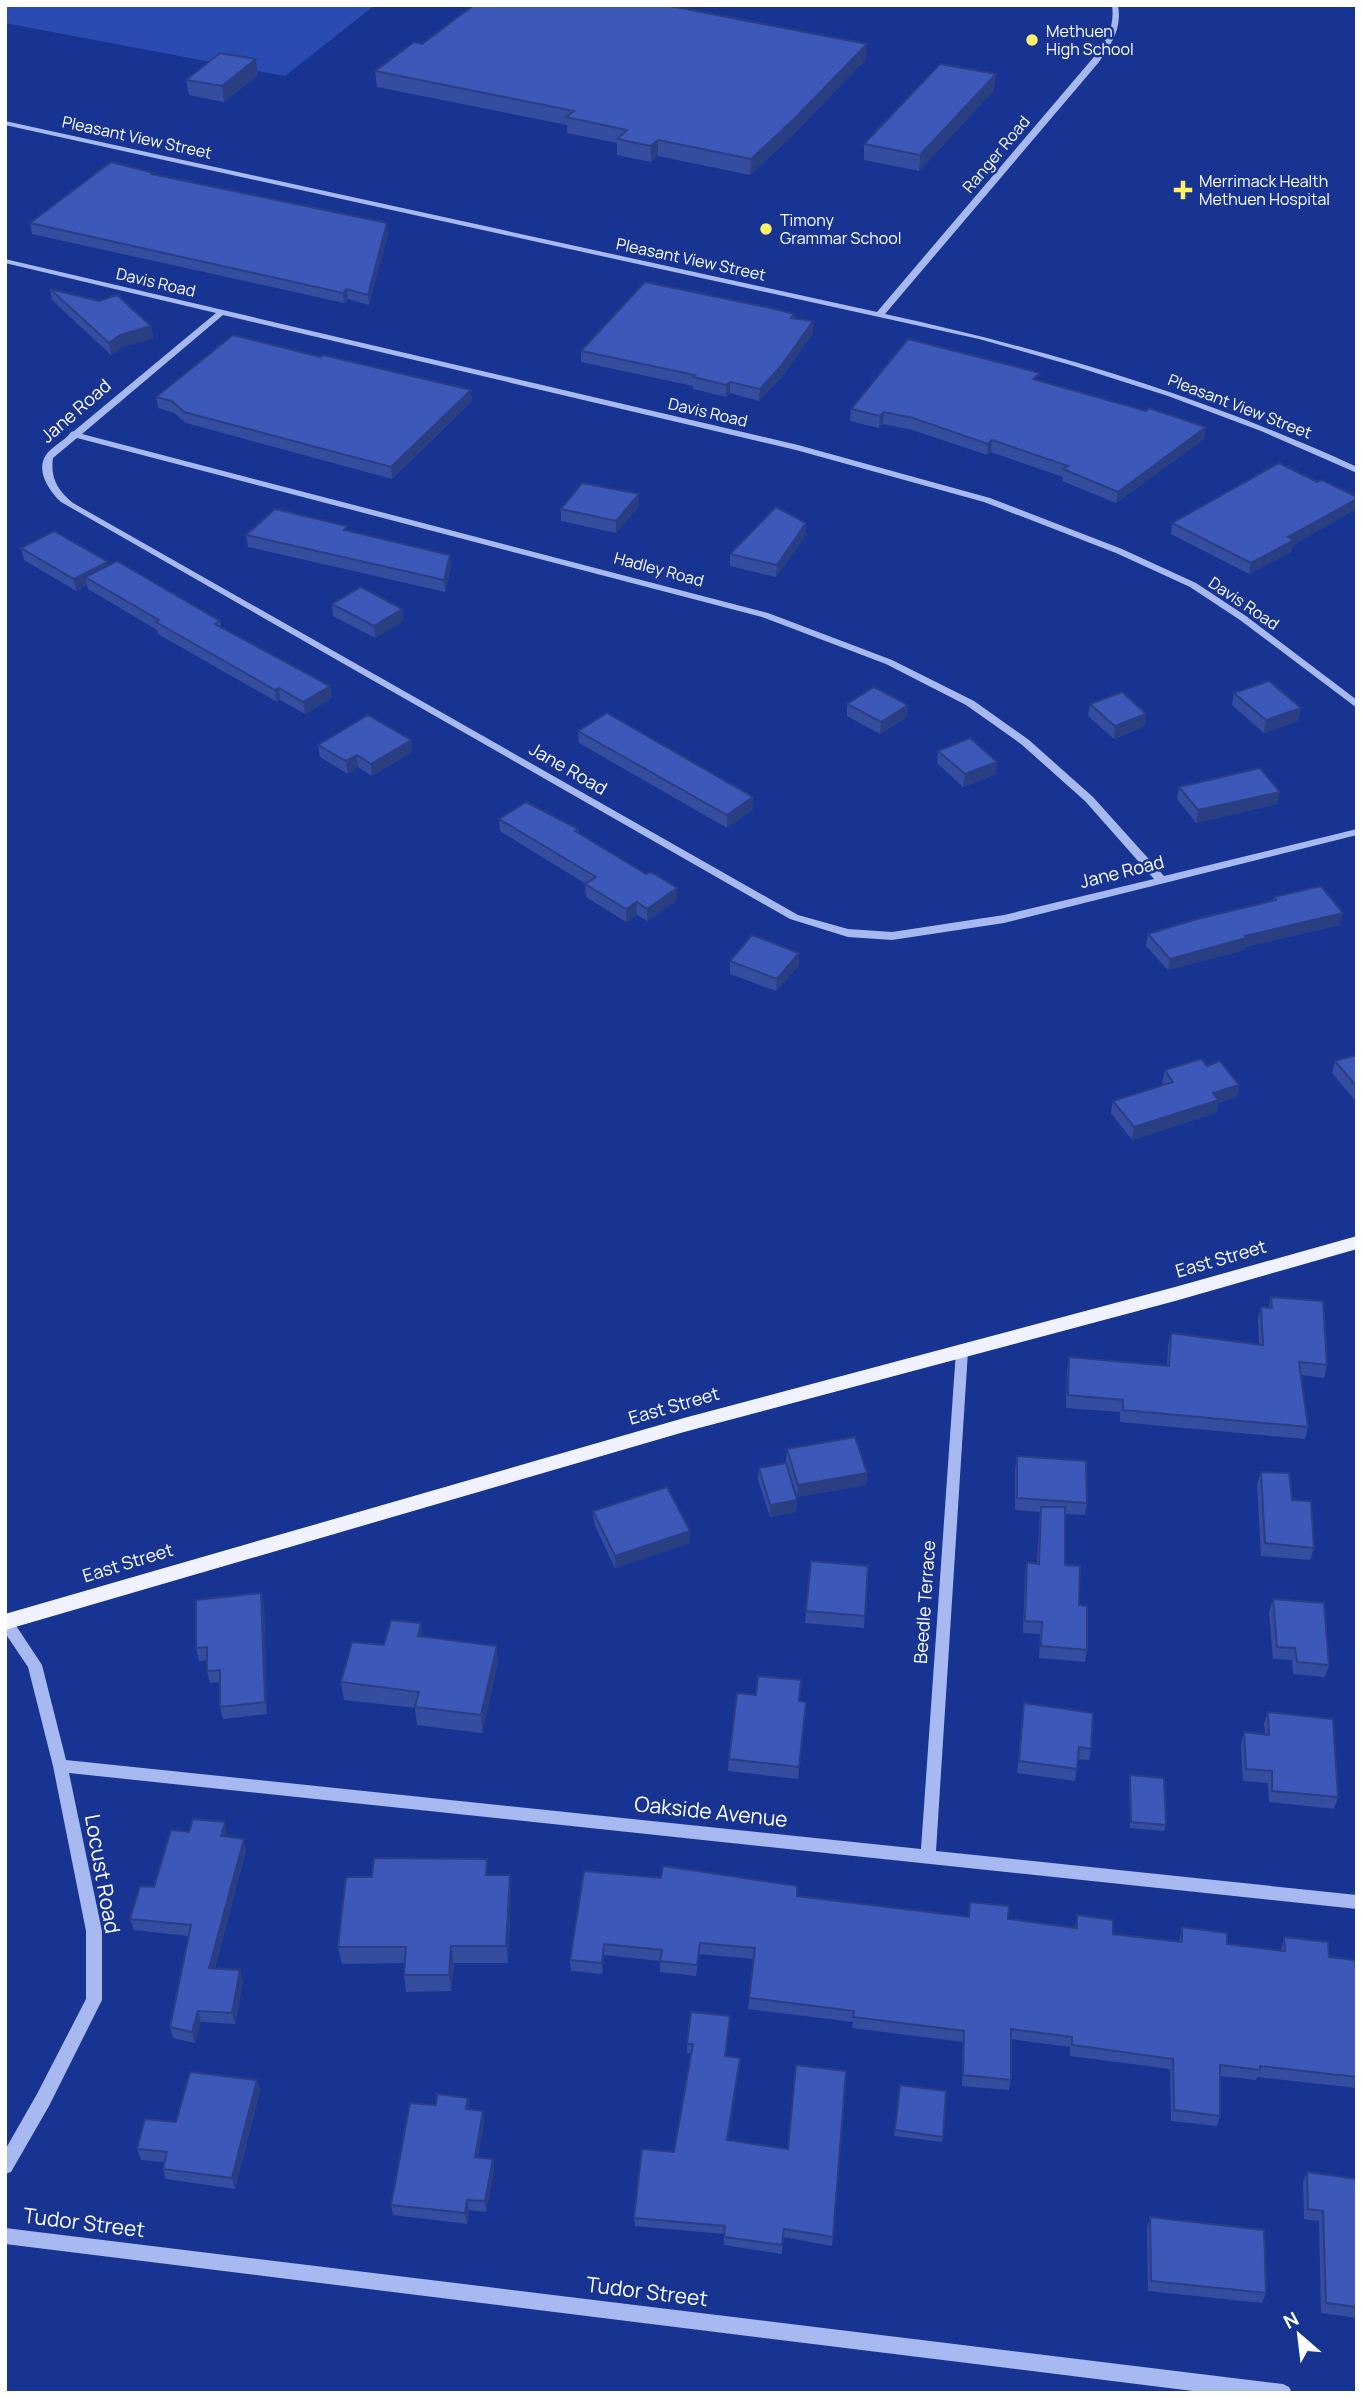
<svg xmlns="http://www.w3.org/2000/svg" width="1362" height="2398" font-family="Manrope,sans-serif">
  <rect width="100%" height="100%" fill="#173492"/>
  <polygon fill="#2a4bb1" points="5,5 375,5 285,76 5,23"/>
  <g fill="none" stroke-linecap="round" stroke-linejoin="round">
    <g fill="#a7b9f0" fill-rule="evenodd">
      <path d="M1112,5H1118C1122,29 1112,43 1099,62L885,314C1050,350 1202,396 1357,467V473L1261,431L1168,396L1074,366L979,339L5,125V121L877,312L1093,58C1106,41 1115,28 1112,5Z"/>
      <path d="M5,259L798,445L990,498L1122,549L1196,583L1246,616L1357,700V708L1240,620L1190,587L1116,553L984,502L796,450L223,315L82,434L768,613L892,660L974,701L1029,740L1093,797L1164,876L1357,829V835L1004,923L892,940L848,937L790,919L61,502C50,492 35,471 46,455C52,446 65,441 71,432L74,431L216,313L5,263ZM77,438L762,617L886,664L966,705L1021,744L1085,801L1154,879L1004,915L892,932L848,929L798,915L73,503C58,491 50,478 53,458Z"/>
      <polygon points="962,1346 967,1348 968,1351 936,1851 1357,1895 1357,1909 69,1773 102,1931 102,2000 49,2106 11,2172 5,2174 5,2150 37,2094 86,1999 86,1931 53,1766 28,1667 5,1633 5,1616 11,1618 42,1665 66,1760 921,1849 956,1351 957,1348"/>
      <polygon points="5,2228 1283,2384 1289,2387 1292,2393 1209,2393 5,2244"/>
    </g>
    <polygon fill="#f0f3ff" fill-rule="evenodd" points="1357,1236 1357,1249 1175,1301 684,1432 5,1630 5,1614 684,1418 1175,1287"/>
  </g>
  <g fill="#344d9f">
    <polygon points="422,44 866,59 792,136 750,175 658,156 651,162 617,155 617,143 567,133 567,125 377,87 375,71"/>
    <polygon points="258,75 224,102 189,95 186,80"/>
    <polygon points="994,90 919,171 864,160 864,144"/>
    <polygon points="154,173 155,175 388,234 369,305 348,299 344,303 32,234 30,223"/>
    <polygon points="50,289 151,326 153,338 122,347 111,355 52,300"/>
    <polygon points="794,314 794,318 813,333 781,378 759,401 730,393 726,397 693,389 693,386 581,362 581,351"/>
    <polygon points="1039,381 1204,439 1116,503 1062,481 1063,477 991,452 987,455 912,430 883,424 879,428 850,421 851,409"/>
    <polygon points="156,397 472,401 392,479 186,423 174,413 158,408"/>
    <polygon points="1317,482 1357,497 1356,509 1293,545 1291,552 1249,574 1171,534 1172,523"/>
    <polygon points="639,494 639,506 616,533 561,521 561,509"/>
    <polygon points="806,523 806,535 776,577 730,566 730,554"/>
    <polygon points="348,530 451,567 445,592 248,547 246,535"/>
    <polygon points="21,548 108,565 220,621 221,627 330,686 332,698 305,714 280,700 277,702 158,634 157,630 88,589 87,585 76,591 24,560"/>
    <polygon points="332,604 402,609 403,621 375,638 333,616"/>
    <polygon points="1234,693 1301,708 1298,721 1264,733 1232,705"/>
    <polygon points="847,704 907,717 880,734 847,716"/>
    <polygon points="1090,704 1145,726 1114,739 1088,716"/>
    <polygon points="578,731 753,797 753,809 727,828 579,743"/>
    <polygon points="411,740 412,752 372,776 358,767 348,774 320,757 318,745"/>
    <polygon points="938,751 996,774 963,787 937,763"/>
    <polygon points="1179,787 1277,804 1196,823 1177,799"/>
    <polygon points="499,819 578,829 579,833 646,874 677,888 677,900 647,921 637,915 626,922 586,897 585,884 586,884 500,831"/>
    <polygon points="1274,897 1340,925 1245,947 1244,950 1168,970 1146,946 1148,934 1273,900"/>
    <polygon points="799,953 799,965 776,991 730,974 730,961"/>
    <polygon points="1357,1055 1357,1103 1332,1073 1335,1061"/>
    <polygon points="1165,1070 1237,1097 1218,1103 1216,1113 1132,1140 1111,1113 1113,1101 1164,1085 1162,1083"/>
    <polygon points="1271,1297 1327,1365 1324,1378 1301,1375 1308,1427 1305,1439 1120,1422 1120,1412 1066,1408 1067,1370 1069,1357 1167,1366 1168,1346 1171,1333 1259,1344 1258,1319 1261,1307 1269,1307"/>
    <polygon points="787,1449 867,1473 866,1485 797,1497 786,1461"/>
    <polygon points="1017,1456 1087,1503 1085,1515 1065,1514 1065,1565 1079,1605 1087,1650 1085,1662 1039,1658 1040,1634 1023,1633 1025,1574 1027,1562 1037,1563 1040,1512 1015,1510 1015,1469"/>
    <polygon points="759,1468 797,1500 796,1512 770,1517 758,1480"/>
    <polygon points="1261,1472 1292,1500 1314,1548 1310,1560 1261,1556 1257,1484"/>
    <polygon points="593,1511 690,1543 615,1568 594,1524"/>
    <polygon points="868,1566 864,1628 805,1623 806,1611"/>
    <polygon points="261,1593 264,1605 267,1714 223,1719 220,1707 220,1682 210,1683 207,1671 207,1660 199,1661 196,1648"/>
    <polygon points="1273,1599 1329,1665 1325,1677 1293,1674 1292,1660 1273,1659 1269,1612"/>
    <polygon points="422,1636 498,1663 482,1733 417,1725 415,1708 344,1700 341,1682 384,1645"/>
    <polygon points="800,1702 806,1702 798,1779 728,1771 729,1759"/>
    <polygon points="1024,1703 1091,1749 1089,1760 1078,1759 1075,1781 1017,1773"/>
    <polygon points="1268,1712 1338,1797 1334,1809 1269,1802 1268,1783 1243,1781 1241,1744 1244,1732 1265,1734 1264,1724"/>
    <polygon points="1130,1775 1166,1825 1164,1831 1130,1828 1129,1781"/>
    <polygon points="227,1834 227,1837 246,1851 215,1968 243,1981 235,2024 201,2022 195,2043 173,2038 170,2027 188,1936 134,1930 130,1919 154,1887"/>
    <polygon points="584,1871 968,1917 970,1902 1008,1919 1075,1928 1077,1915 1113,1934 1179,1942 1182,1927 1227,1944 1281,1951 1284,1937 1329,1957 1357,1979 1357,2088 1257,2077 1256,2080 1220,2076 1220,2116 1217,2126 1171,2121 1170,2069 1070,2056 1070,2047 1011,2039 1011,2080 1009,2090 962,2086 963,2042 852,2028 853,2022 748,2009 754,1959 699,1954 696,1976 660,1972 660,1961 604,1955 602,1974 571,1971 570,1960"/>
    <polygon points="488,1875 511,1892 508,1963 454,1963 451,1991 406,1992 404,1975 405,1963 342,1964 338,1947"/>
    <polygon points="730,2016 726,2056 740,2058 739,2067 728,2140 788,2149 846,2071 832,2246 783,2237 782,2254 724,2245 724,2234 635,2226 634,2218 674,2152 692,2053 687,2053 687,2044"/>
    <polygon points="257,2080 260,2091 235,2189 166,2179 163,2169 164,2162 141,2160 137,2149 176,2122"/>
    <polygon points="900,2085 943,2137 942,2142 894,2136"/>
    <polygon points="470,2109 483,2111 484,2121 478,2157 493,2159 494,2169 486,2212 469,2210 467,2224 393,2215 391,2205"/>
    <polygon points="1307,2172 1357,2179 1357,2318 1321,2313 1319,2221 1304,2219 1303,2182"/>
    <polygon points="1150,2217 1266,2293 1262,2303 1148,2291 1147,2227"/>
  </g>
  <g fill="#2a3e82">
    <polygon points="867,44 866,59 792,136 750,175 751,159"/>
    <polygon points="256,59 258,75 224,102 222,86"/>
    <polygon points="996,74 994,90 919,171 920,155"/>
    <polygon points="658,140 658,156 651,162 651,146"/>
    <polygon points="387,223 388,234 369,305 368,295"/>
    <polygon points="347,289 348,299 344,303 343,293"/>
    <polygon points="813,321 813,333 781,378 759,401 760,389"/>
    <polygon points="151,326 153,338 122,347 111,355 109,343 120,335"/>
    <polygon points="730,382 730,393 726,397 726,385"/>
    <polygon points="471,390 472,401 392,479 391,467"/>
    <polygon points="884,412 883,424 879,428 880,416"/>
    <polygon points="1206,427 1204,439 1116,503 1118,492"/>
    <polygon points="992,440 991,452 987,455 988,444"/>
    <polygon points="639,494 639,506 616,533 616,521"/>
    <polygon points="1357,499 1356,509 1293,545 1291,552 1249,574 1251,563 1288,537"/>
    <polygon points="806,523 806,535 776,577 777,565"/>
    <polygon points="450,555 451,567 445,592 444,580"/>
    <polygon points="108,562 110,574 85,577 87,585 76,591 74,579"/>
    <polygon points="402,609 403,621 375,638 374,626"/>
    <polygon points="330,686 332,698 305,714 303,702"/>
    <polygon points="279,688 280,700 277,702 275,690"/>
    <polygon points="908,705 907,717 880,734 881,722"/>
    <polygon points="1301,708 1298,721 1264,733 1266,720"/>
    <polygon points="1146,714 1145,726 1114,739 1115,726"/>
    <polygon points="411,740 412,752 372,776 371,764"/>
    <polygon points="357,755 358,767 348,774 346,761"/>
    <polygon points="997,762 996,774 963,787 965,774"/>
    <polygon points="1280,792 1277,804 1196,823 1198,810"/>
    <polygon points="753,797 753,809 727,828 727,815"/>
    <polygon points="677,888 677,900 647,921 647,909"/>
    <polygon points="637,902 637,915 626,922 626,909"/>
    <polygon points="1343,913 1340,925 1245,947 1244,950 1168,970 1170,959 1245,936"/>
    <polygon points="799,953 799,965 776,991 777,979"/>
    <polygon points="1239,1085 1237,1097 1218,1103 1216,1113 1132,1140 1134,1127 1213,1093"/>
    <polygon points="867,1473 866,1485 797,1497 798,1485"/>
    <polygon points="797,1500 796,1512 770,1517 770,1505"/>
    <polygon points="690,1531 690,1543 615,1568 615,1556"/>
    <polygon points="261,1593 264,1605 267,1714 265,1702"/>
    <polygon points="421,1623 423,1641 418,1636"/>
    <polygon points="497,1646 498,1663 482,1733 481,1715"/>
    <polygon points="225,1822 227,1834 224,1848 221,1836"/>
    <polygon points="244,1839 246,1851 212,1979 209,1968"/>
    <polygon points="510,1875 511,1892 508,1963 506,1946"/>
    <polygon points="604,1944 604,1955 602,1974 602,1963"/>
    <polygon points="451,1946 454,1963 451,1991 449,1975"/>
    <polygon points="240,1970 243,1981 235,2024 232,2013"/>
    <polygon points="198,2011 201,2022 195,2043 192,2032"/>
    <polygon points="740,2058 739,2067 727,2149 727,2140"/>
    <polygon points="257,2080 260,2091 235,2189 232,2178"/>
    <polygon points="468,2098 470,2108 467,2120 466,2109"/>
    <polygon points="483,2111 484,2121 476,2168 475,2157"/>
    <polygon points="493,2159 494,2169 486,2212 485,2201"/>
    <polygon points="467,2200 469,2210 467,2224 465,2213"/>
  </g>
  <g fill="#3c59b9" stroke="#2a3e82" stroke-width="2">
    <polygon points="474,5 665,5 867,44 793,120 751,159 658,140 651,146 617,139 627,130 566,117 574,111 375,71 414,42 422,44"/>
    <polygon points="220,53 256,59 222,86 186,80"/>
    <polygon points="940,64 996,74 920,155 864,144"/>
    <polygon points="111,162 154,173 152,174 387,223 368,295 347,289 343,293 30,223"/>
    <polygon points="645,282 775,309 794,314 791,318 813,321 781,366 760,389 730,382 726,385 693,377 695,375 581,351"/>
    <polygon points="50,289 99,301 117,295 151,326 120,335 109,343"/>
    <polygon points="233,335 320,357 323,355 471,390 391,467 184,412 172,401 156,397"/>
    <polygon points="908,339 1040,373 1033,379 1146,411 1149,408 1206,427 1118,492 1063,469 1068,466 992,440 988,444 913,418 884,412 880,416 851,409"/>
    <polygon points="1279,463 1317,482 1322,480 1357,497 1357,499 1288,537 1294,540 1251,563 1172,523"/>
    <polygon points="582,483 639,494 616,521 561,509"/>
    <polygon points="776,507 806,523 777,565 730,554"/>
    <polygon points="275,509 347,526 344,530 450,555 444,580 246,535"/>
    <polygon points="54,531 108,562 74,579 21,548"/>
    <polygon points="117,561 220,621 215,624 330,686 303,702 279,688 275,690 156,622 159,620 85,577"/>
    <polygon points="361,587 402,609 374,626 332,604"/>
    <polygon points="1269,681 1301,708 1266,720 1234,693"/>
    <polygon points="874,687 908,705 881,722 847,704"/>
    <polygon points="1122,692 1146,714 1115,726 1090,704"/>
    <polygon points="607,713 753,797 727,815 578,731"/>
    <polygon points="368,715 411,740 371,764 357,755 346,761 318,745"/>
    <polygon points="970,738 997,762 965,774 938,751"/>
    <polygon points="1260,768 1280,792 1198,810 1179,787"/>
    <polygon points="526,802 578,829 575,831 646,874 651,872 677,888 647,909 637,902 626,909 585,884 596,877 499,819"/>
    <polygon points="1321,886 1343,913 1245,936 1246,938 1170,959 1148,934 1197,919 1276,900 1274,897"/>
    <polygon points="752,935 799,953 777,979 730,961"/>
    <polygon points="1357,1055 1357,1087 1335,1061"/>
    <polygon points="1201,1059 1207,1066 1220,1061 1239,1085 1213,1093 1219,1100 1134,1127 1113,1101 1173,1082 1165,1070"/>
    <polygon points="1271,1297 1323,1301 1327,1365 1299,1362 1308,1427 1123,1410 1123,1400 1068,1395 1069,1357 1169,1366 1171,1333 1263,1345 1261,1307 1272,1308"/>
    <polygon points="855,1437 867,1473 798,1485 787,1449"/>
    <polygon points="1017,1456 1086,1461 1087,1503 1017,1498"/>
    <polygon points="786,1463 797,1500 770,1505 759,1468"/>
    <polygon points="1261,1472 1289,1473 1292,1500 1311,1501 1314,1548 1265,1543"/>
    <polygon points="667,1487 690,1531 615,1556 593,1511"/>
    <polygon points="1041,1507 1065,1507 1065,1565 1080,1566 1079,1605 1087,1606 1087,1650 1041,1646 1042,1622 1025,1621 1027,1562 1039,1564"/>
    <polygon points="811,1561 868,1566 865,1616 806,1611"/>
    <polygon points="261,1593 265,1702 220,1707 220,1670 207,1671 207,1647 196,1648 196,1600"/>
    <polygon points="1273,1599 1324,1603 1329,1665 1297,1662 1295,1648 1277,1647"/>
    <polygon points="391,1620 421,1623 418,1636 497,1646 481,1715 415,1707 419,1692 341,1682 352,1642 384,1645"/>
    <polygon points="758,1676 801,1680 799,1701 806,1702 799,1767 729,1759 737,1693 756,1695"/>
    <polygon points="1024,1703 1093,1713 1091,1749 1079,1747 1077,1769 1019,1761"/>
    <polygon points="1268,1712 1333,1719 1338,1797 1272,1791 1272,1771 1246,1769 1244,1732 1269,1735"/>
    <polygon points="1130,1775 1164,1778 1166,1825 1131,1822"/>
    <polygon points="193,1819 225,1822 221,1836 244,1839 209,1968 240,1970 232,2013 198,2011 192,2032 170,2027 191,1925 130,1919 140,1886 154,1887 171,1830 189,1832"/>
    <polygon points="374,1858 487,1859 486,1875 510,1875 506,1946 451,1946 449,1975 404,1975 406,1947 338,1947 346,1877 372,1877"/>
    <polygon points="663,1866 797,1886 797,1896 969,1917 970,1902 1009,1906 1008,1919 1077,1928 1077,1915 1113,1920 1113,1934 1182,1942 1182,1927 1227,1933 1227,1944 1285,1951 1284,1937 1328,1942 1329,1957 1355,1960 1357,1979 1357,2077 1260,2066 1260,2070 1220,2065 1220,2116 1174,2110 1173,2059 1072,2045 1072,2037 1011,2029 1011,2080 963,2075 964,2031 853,2017 854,2011 749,1998 755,1948 700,1943 697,1965 660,1961 662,1950 604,1944 602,1963 570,1960 584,1871 661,1878"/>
    <polygon points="691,2012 730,2016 725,2056 740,2058 727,2140 788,2149 796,2065 846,2071 833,2237 784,2229 782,2245 724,2237 725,2226 634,2218 642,2149 674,2152 693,2044 687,2044"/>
    <polygon points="190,2072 257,2080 232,2178 163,2169 167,2152 137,2149 145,2119 176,2122"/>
    <polygon points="900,2085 946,2091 943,2137 895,2130"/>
    <polygon points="437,2094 468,2098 466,2109 483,2111 475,2157 493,2159 485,2201 467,2200 465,2213 391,2205 410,2103 436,2105"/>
    <polygon points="1307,2172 1357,2179 1357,2307 1326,2303 1323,2211 1308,2209"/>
    <polygon points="1150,2217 1264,2230 1266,2293 1151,2281"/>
  </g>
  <g fill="#fff266" stroke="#173492" stroke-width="2.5">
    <circle cx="1032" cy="40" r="7"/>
    <path d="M1179.5 179.5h7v7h7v7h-7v7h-7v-7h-7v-7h7z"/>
    <circle cx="766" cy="229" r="7"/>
  </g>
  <g text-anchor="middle" stroke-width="5" stroke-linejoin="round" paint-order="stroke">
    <g font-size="16" fill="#fff" stroke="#173492" text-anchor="start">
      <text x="1046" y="37">Methuen<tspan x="1046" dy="18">High School</tspan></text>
      <text x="1199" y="187">Merrimack Health<tspan x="1199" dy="18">Methuen Hospital</tspan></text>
      <text x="780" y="226">Timony<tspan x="780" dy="18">Grammar School</tspan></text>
    </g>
    <g font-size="16" fill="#fff" stroke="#173492">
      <text transform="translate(137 137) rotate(12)" y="6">Pleasant View Street</text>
      <text transform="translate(996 154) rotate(-50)" y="6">Ranger Road</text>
      <text transform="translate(691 259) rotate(12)" y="6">Pleasant View Street</text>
      <text transform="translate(156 282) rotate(13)" y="6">Davis Road</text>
      <text transform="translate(1240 406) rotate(21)" y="6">Pleasant View Street</text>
      <text transform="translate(708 412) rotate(13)" y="6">Davis Road</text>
      <text transform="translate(659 569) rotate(15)" y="6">Hadley Road</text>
      <text transform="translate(1244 603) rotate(34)" y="6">Davis Road</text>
    </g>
    <g font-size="18" fill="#fff" stroke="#173492">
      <text transform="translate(76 411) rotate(-41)" y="6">Jane Road</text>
      <text transform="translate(568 769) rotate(30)" y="6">Jane Road</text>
      <text transform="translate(1122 872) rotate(-14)" y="6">Jane Road</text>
      <text transform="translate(1221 1259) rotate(-16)" y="6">East Street</text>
      <text transform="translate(674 1406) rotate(-16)" y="6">East Street</text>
      <text transform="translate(128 1563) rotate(-17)" y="6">East Street</text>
      <text transform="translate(925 1602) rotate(-86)" y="6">Beedle Terrace</text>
    </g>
    <g font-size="21" fill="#fff" stroke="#173492">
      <text transform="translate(711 1812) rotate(6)" y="7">Oakside Avenue</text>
      <text transform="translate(102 1874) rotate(80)" y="7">Locust Road</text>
      <text transform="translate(84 2223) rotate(7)" y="7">Tudor Street</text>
      <text transform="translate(647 2292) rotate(7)" y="7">Tudor Street</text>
    </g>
  </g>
  <rect width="1362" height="2398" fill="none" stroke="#ffffff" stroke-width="14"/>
  <g transform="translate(1299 2335) rotate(332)" stroke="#173492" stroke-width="5" paint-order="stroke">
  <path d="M0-5L12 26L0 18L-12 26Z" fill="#ffffff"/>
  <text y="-10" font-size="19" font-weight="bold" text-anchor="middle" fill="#ffffff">N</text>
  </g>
</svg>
